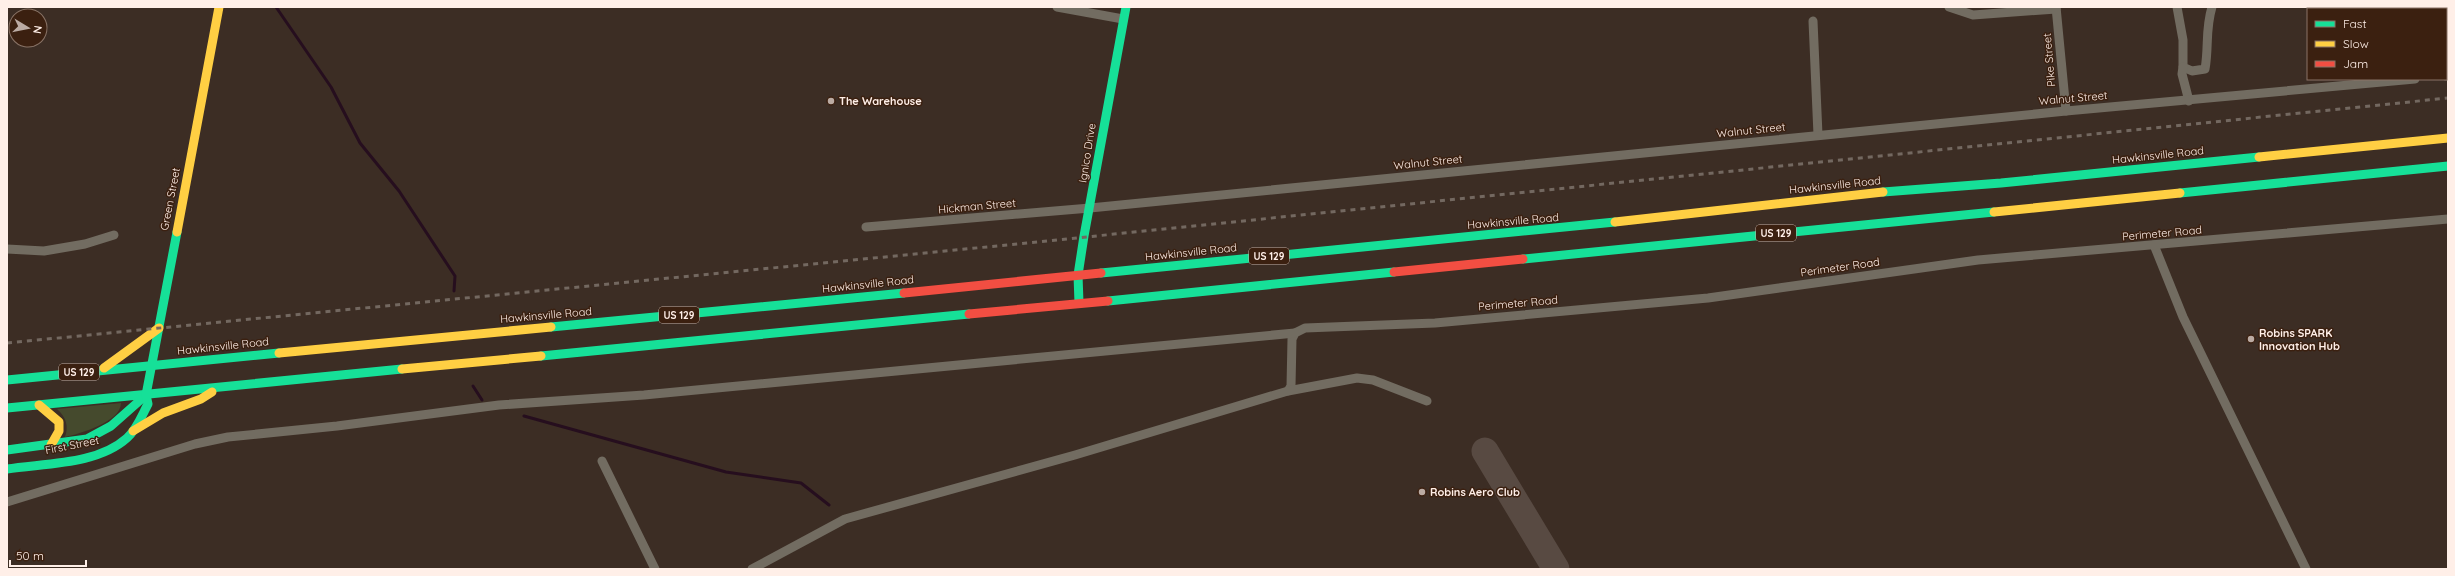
<svg xmlns="http://www.w3.org/2000/svg" width="2455" height="576" font-family="Quicksand,sans-serif">
  <rect width="100%" height="100%" fill="#3c2d24"/>
  <path fill="#454a2d" d="M121,403C121,422 79,434 65,437C69,426 66,417 57,409Z"/>
  <g fill="none" stroke-linecap="round" stroke-linejoin="round">
    <g stroke="#260e1e" stroke-width="3">
      <polyline points="276,7 331,87 360,143 399,191 455,276 454,291"/>
      <polyline points="473,386 482,400"/>
      <polyline points="524,416 726,472 801,483 829,505"/>
    </g>
    <polyline stroke="#584a42" stroke-width="27" points="1485,451 1556,569"/>
    <g stroke="#726c61" stroke-width="9">
      <polyline points="1057,7 1123,19"/>
      <polyline points="1949,7 1973,15 2056,9"/>
      <polyline points="2056,7 2066,111"/>
      <path d="M2177,7L2183,40V67L2192,71L2205,69C2209,47 2205,30 2212,7"/>
      <polyline points="1813,21 1818,135"/>
      <polyline points="2183,67 2182,74 2189,101"/>
      <polyline points="2446,76 2448,76"/>
      <polyline points="866,227 1090,208 2066,111 2415,79"/>
      <polyline points="2154,245 2183,317 2306,569"/>
      <polyline points="7,249 44,251 85,244 114,235"/>
      <polyline points="1288,391 1291,386 1292,339 1295,333 1305,328 1435,323 1708,298 1978,260 2448,219"/>
      <polyline points="602,461 655,569"/>
      <polyline points="7,502 195,444 228,437 337,426 499,405 644,395 1295,333"/>
      <polyline points="752,569 845,519 1075,455 1288,391 1357,378 1373,380 1427,401"/>
    </g>
    <g stroke="#16e098" stroke-width="9">
      <polyline points="1883,192 2001,183 2259,157"/>
      <polyline points="2180,193 2448,166"/>
      <polyline points="1523,259 1994,212"/>
      <polyline points="1101,273 1615,222"/>
      <polyline points="1108,301 1394,272"/>
      <polyline points="1079,303 1078,275 1084,236 1126,7"/>
      <polyline points="551,327 904,293"/>
      <polyline points="541,356 969,314"/>
      <polyline points="7,380 279,353"/>
      <polyline points="7,408 402,369"/>
      <polyline points="7,450 87,439 111,426 146,395"/>
      <path d="M7,469C45,463 97,465 127,438C137,429 142,415 148,404L146,395L177,232"/>
    </g>
    <g stroke="#ffcf43" stroke-width="9">
      <polyline points="2259,157 2448,138"/>
      <polyline points="1994,212 2180,193"/>
      <polyline points="1615,222 1883,192"/>
      <polyline points="177,232 219,7"/>
      <polyline points="279,353 551,327"/>
      <polyline points="104,368 159,328"/>
      <polyline points="402,369 541,356"/>
      <polyline points="39,405 59,422 59,431 51,445"/>
      <polyline points="133,431 163,413 201,399 212,392"/>
    </g>
    <g stroke="#f24e42" stroke-width="9">
      <polyline points="1394,272 1523,259"/>
      <polyline points="904,293 1101,273"/>
      <polyline points="969,314 1108,301"/>
    </g>
    <polyline stroke="#736860" stroke-width="3" stroke-dasharray="5 5" stroke-linecap="butt" points="7,343 1027,243 2448,98"/>
  </g>
  <g fill="#bbaba3" stroke="#3b2010" stroke-width="1.5">
    <circle cx="831" cy="101" r="4"/>
    <circle cx="2251" cy="339" r="4"/>
    <circle cx="1422" cy="492" r="4"/>
  </g>
  <g text-anchor="middle" stroke-width="3" stroke-linejoin="round" paint-order="stroke">
    <g fill="#3b2010" stroke="#c4b1a7" stroke-width="1">
      <rect x="1756" y="225" width="40" height="16" rx="3"/>
      <rect x="1249" y="248" width="40" height="16" rx="3"/>
      <rect x="659" y="307" width="40" height="16" rx="3"/>
      <rect x="59" y="364" width="40" height="16" rx="3"/>
    </g>
    <g font-size="10" font-weight="bold" fill="#ffefe8">
      <text x="1776" y="237">US 129</text>
      <text x="1269" y="260">US 129</text>
      <text x="679" y="319">US 129</text>
      <text x="79" y="376">US 129</text>
    </g>
    <g font-size="11" fill="#ffefe8" stroke="#3b2010">
      <text transform="translate(2049 60) rotate(-95)" y="4">Pike Street</text>
      <text transform="translate(2073 98) rotate(-5)" y="4">Walnut Street</text>
      <text transform="translate(1751 130) rotate(-6)" y="4">Walnut Street</text>
      <text transform="translate(1087 153) rotate(-81)" y="4">Ignico Drive</text>
      <text transform="translate(2158 155) rotate(-6)" y="4">Hawkinsville Road</text>
      <text transform="translate(1428 162) rotate(-6)" y="4">Walnut Street</text>
      <text transform="translate(1835 185) rotate(-6)" y="4">Hawkinsville Road</text>
      <text transform="translate(170 199) rotate(-79)" y="4">Green Street</text>
      <text transform="translate(977 206) rotate(-5)" y="4">Hickman Street</text>
      <text transform="translate(1513 221) rotate(-5)" y="4">Hawkinsville Road</text>
      <text transform="translate(2162 233) rotate(-5)" y="4">Perimeter Road</text>
      <text transform="translate(1191 252) rotate(-6)" y="4">Hawkinsville Road</text>
      <text transform="translate(1840 267) rotate(-8)" y="4">Perimeter Road</text>
      <text transform="translate(868 284) rotate(-6)" y="4">Hawkinsville Road</text>
      <text transform="translate(1518 303) rotate(-5)" y="4">Perimeter Road</text>
      <text transform="translate(546 315) rotate(-5)" y="4">Hawkinsville Road</text>
      <text transform="translate(223 346) rotate(-6)" y="4">Hawkinsville Road</text>
      <text transform="translate(72 445) rotate(-11)" y="4">First Street</text>
    </g>
    <g font-size="11" font-weight="bold" fill="#ffefe8" stroke="#3b2010" text-anchor="start">
      <text x="839" y="105">The Warehouse</text>
      <text x="2259" y="337">Robins SPARK<tspan x="2259" dy="13">Innovation Hub</tspan></text>
      <text x="1430" y="496">Robins Aero Club</text>
    </g>
  </g>
  <rect width="2455" height="576" fill="none" stroke="#ffefe8" stroke-width="16"/>
  <rect x="2307" y="8" width="140" height="72" fill="#3b2010" stroke="#897366"/>
  <rect x="2315" y="21" width="20" height="6" fill="#16e098" stroke="#897366"/>
  <text x="2343" y="28" font-size="12" fill="#ffefe8">Fast</text>
  <rect x="2315" y="41" width="20" height="6" fill="#ffcf43" stroke="#897366"/>
  <text x="2343" y="48" font-size="12" fill="#ffefe8">Slow</text>
  <rect x="2315" y="61" width="20" height="6" fill="#f24e42" stroke="#897366"/>
  <text x="2343" y="68" font-size="12" fill="#ffefe8">Jam</text>
  <g transform="translate(28 28) rotate(100)"><circle r="19" fill="#3b2010" stroke="#897366"/>
  <path d="M0-3L7 15L0 10L-7 15Z" fill="#bbaba3"/>
  <text y="-6" font-size="11" font-weight="bold" text-anchor="middle" fill="#ffefe8">N</text>
  </g>
  <path d="M10 560v6h76v-6" fill="none" stroke="#ffefe8" stroke-width="2"/>
  <text x="16" y="560" font-size="12" fill="#ffefe8" stroke="#3b2010" stroke-width="3" paint-order="stroke">50 m</text>
</svg>
